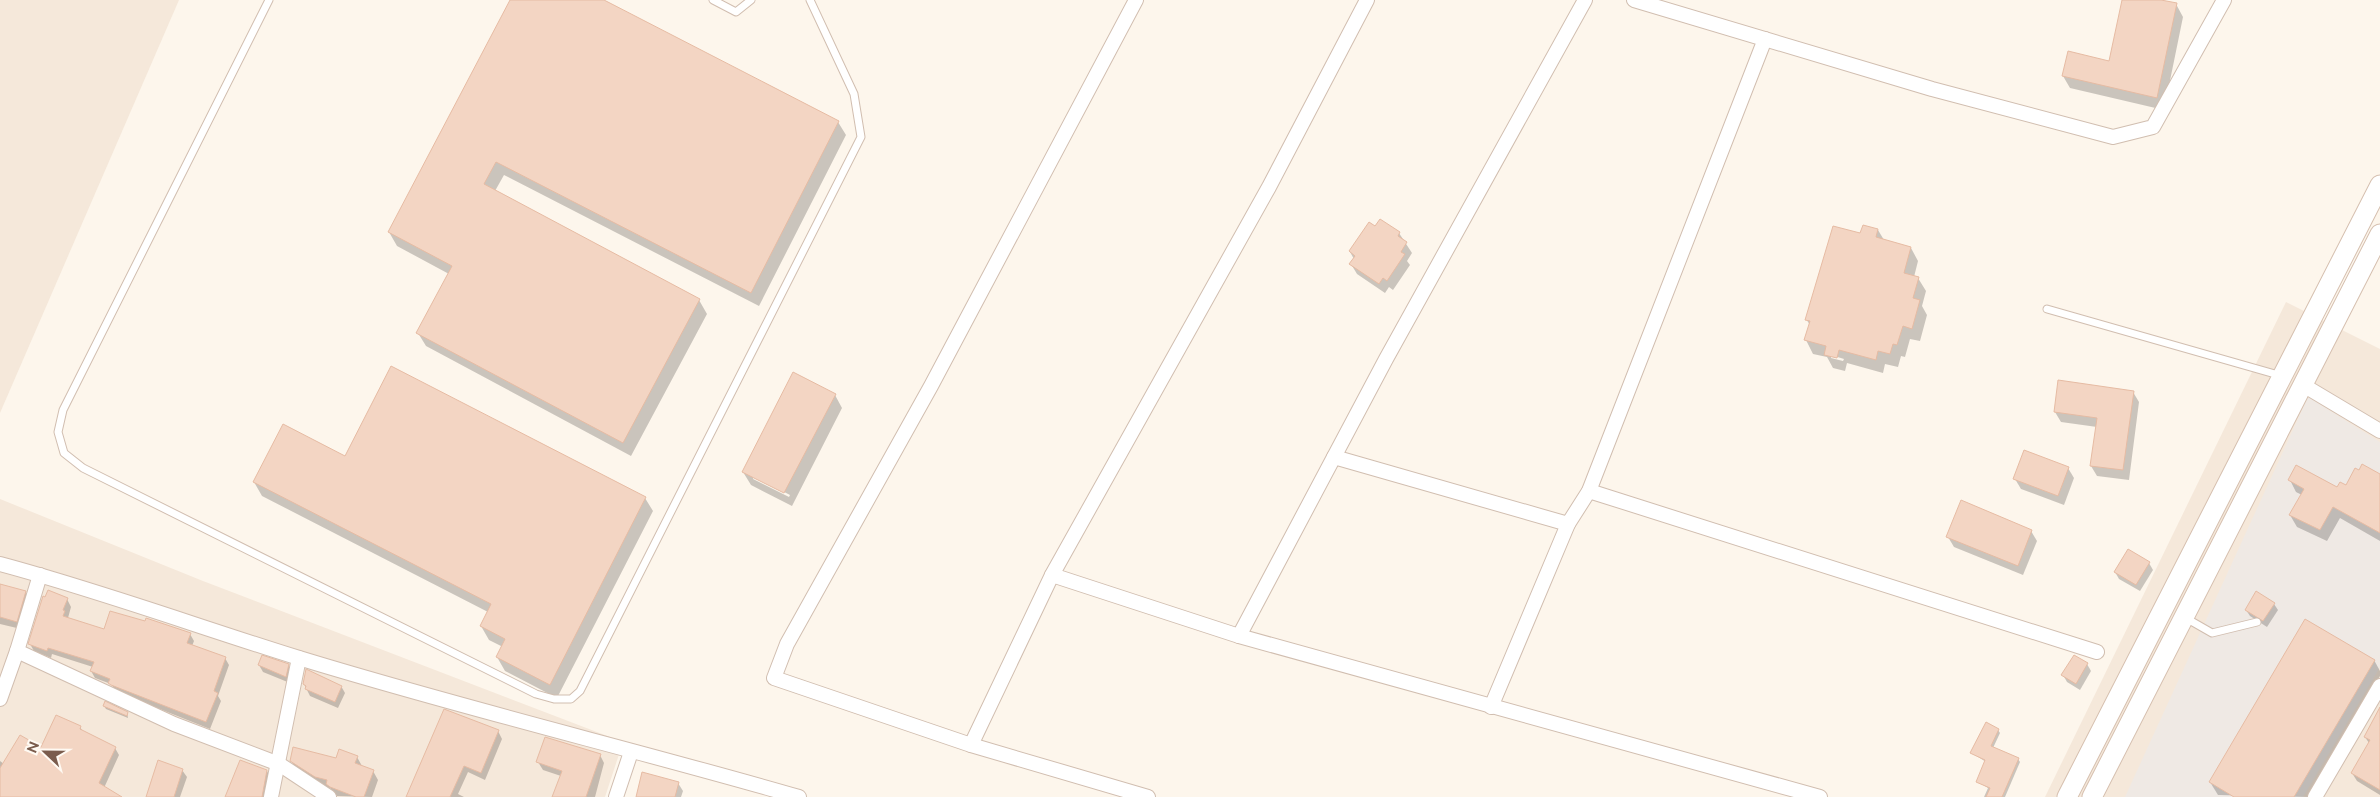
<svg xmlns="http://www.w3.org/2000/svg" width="2380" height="797" font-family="Raleway,sans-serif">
  <rect width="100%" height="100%" fill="#fdf6ec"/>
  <g fill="#f5e8da">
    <polygon points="0,0 179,0 0,413"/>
    <polygon points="2286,302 2380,349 2380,797 2045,797"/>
    <polygon points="0,499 203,581 623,742 605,797 0,797"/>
  </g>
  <polygon fill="#efe9e4" points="2308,397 2380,442 2380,667 2303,797 2125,797"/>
  <g fill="#0003" fill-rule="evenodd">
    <polygon points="511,0 601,0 838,122 846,135 759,306 504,175 495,191 699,300 707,314 631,456 426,346 418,333 449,274 397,246 389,232"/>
    <polygon points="2123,0 2155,0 2176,4 2183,17 2164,110 2070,88 2063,76 2110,63"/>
    <polygon points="1375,228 1399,233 1412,253 1407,261 1410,265 1393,290 1389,287 1385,293 1357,274 1351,264 1354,259 1350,252"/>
    <path d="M1878,230L1884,240L1911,248L1918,261L1914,277L1918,278L1926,291L1922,306L1927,315L1920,341L1910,339L1905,357L1901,356L1898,367L1885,364L1883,373L1847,363L1845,371L1833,368L1827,357L1813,354L1806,340L1810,325L1806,319L1861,235ZM1831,355L1844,359L1843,361L1831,358Z"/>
    <polygon points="2133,392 2139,402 2129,480 2097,476 2091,466 2097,427 2061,422 2055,412"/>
    <path d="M835,395L842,408L792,506L751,485L743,472ZM753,476L790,495L789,497L753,479Z"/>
    <polygon points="346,458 645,498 653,511 557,698 505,671 497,657 503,647 489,640 481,626 488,612 262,496 254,482"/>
    <polygon points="2068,468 2074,478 2064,505 2021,489 2015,479"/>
    <polygon points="2380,476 2380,541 2340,518 2327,541 2297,527 2290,515 2302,495 2296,492 2290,480 2338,489"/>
    <polygon points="2031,531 2037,541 2023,575 1954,547 1948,537"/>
    <polygon points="2149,563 2153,570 2140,591 2119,579 2115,572"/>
    <polygon points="0,585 25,592 30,600 21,629 0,624"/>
    <polygon points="67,599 71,607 68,618 105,631 190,634 194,641 192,646 225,658 229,665 218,696 221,701 210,729 117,692 111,684 95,678 91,671 93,667 52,654 51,658 34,651 30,644"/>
    <polygon points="2274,604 2278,610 2267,627 2250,616 2246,610"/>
    <polygon points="2374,660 2380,671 2380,676 2309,797 2218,795 2210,782"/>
    <polygon points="2087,664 2091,671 2080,690 2067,682 2063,675"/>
    <polygon points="259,665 288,665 292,672 290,683 263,672"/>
    <polygon points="304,684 341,686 345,693 338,708 310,696"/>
    <polygon points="104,706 127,713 128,718 106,709"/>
    <polygon points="2380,707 2380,795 2357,781 2352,773 2369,743 2365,737"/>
    <polygon points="80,727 84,733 115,748 119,755 104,788 120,797 0,797 0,761 4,764 42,749"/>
    <polygon points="1998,730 2000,733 1993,748 2018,759 2020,762 2005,797 1984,797 1988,788 1978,782 1986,762 1972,753"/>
    <polygon points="498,731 502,739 485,780 468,772 458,794 464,797 408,797"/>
    <polygon points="600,755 604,763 595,797 553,797 561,776 543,770 538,762"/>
    <polygon points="357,757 362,766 373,771 378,780 372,797 337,796 330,788 321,786 297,770 291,761 336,760"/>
    <polygon points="182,770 187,777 180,797 147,797"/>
    <polygon points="267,771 271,779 268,797 227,797"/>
    <polygon points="678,783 683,791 681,797 637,797"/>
  </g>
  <g fill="#f3d5c3" stroke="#e6bba3">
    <polygon points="510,0 604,0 839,121 751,293 496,162 484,184 700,299 623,443 416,333 452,266 388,232"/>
    <polygon points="2122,0 2161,0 2177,3 2157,98 2062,76 2068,51 2109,61"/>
    <polygon points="1380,219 1400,232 1398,236 1407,242 1401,252 1405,254 1387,281 1383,278 1379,284 1349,264 1355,256 1349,251 1369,222 1375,226"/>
    <polygon points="1863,225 1878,229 1876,237 1911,247 1904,273 1919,277 1913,298 1920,300 1912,329 1903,326 1897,345 1893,344 1890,354 1878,351 1876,360 1839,350 1837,358 1824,355 1826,346 1804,340 1810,321 1805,320 1833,226 1860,233"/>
    <polygon points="391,366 646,497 550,685 496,657 505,639 480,626 491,604 253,482 283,424 345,456"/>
    <polygon points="793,372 836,394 784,493 742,472"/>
    <polygon points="2058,380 2134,391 2123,470 2090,466 2097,418 2054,412"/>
    <polygon points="2024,450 2069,467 2058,496 2013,479"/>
    <polygon points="2362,464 2380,474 2380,533 2333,507 2320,530 2289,515 2304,489 2288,480 2296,465 2337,487 2340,482 2346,485 2355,468 2359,470"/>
    <polygon points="1961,500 2032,530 2018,566 1946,537"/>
    <polygon points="2128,549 2150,562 2136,585 2114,572"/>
    <polygon points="0,584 26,591 17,622 0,617"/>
    <polygon points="48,590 68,598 63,610 65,611 63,616 104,629 110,611 145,621 146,618 191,633 187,643 226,657 214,691 218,693 206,722 111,685 108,683 110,679 90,671 94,662 48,648 47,651 28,644 43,596 45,597"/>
    <polygon points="2256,591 2275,603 2263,621 2245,610"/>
    <polygon points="2305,619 2375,660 2294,797 2234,797 2209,782"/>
    <polygon points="262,655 289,664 286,677 258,665"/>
    <polygon points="2074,655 2088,663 2076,684 2061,675"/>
    <polygon points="306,669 342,686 335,702 305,689 306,686 303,684"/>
    <polygon points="105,701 128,712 127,716 103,706"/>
    <polygon points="2380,707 2380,790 2351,773 2370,740 2364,737"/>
    <polygon points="444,709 499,730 481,773 464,766 450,797 406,797"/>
    <polygon points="56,715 81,726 80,729 116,747 99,783 122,797 0,797 0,768 20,735 41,747"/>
    <polygon points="1986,722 1999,729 1991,746 2019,758 2002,797 1986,797 1990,788 1976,782 1985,760 1970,753"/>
    <polygon points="545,737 601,754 586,797 552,797 562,771 536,762"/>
    <polygon points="293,747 336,758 339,749 358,756 355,763 374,770 364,797 356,797 330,787 326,784 327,780 315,777 290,761"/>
    <polygon points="158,760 183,769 174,797 146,797"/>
    <polygon points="240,760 267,770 262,797 225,797"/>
    <polygon points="642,772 679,782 675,797 636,797"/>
  </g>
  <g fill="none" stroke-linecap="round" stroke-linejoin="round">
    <g stroke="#d1beb0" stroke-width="9">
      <g id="lane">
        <polyline points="269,0 63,410 58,432 64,453 83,468 536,694 554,699 571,699 580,691 861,137 854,94 810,0"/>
        <polyline points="713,0 736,12 751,0"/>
        <polyline points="2047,309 2282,376"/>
        <polyline points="2184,617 2212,633 2257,622"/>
      </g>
    </g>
    <g stroke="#d1beb0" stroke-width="16">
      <g id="street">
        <polyline points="1136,0 931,386 787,644 774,678 971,745 1148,797"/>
        <polyline points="1367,0 1269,187 1052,575 1239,636 1820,797"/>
        <polyline points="1634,0 1932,89 2113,137 2153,127 2224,0"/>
        <polyline points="2303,385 2380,431"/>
        <polyline points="1334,457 1568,524 1589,491 1765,39"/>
        <polyline points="1589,491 2097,652"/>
        <path d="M0,564C101,591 199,627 299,658C465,709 633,749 799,797"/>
        <polyline points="1239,636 1386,359 1585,0"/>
        <polyline points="17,651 174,724 279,764 329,797"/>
        <polyline points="0,699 17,651 40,575"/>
        <polyline points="1491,707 1568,524"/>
        <polyline points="971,745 1052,575"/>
        <polyline points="271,797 299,658"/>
        <polyline points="616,797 631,752"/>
        <polyline points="2315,797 2380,686"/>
      </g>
    </g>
    <g stroke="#d6c0b0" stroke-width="21">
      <g id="secondary">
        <polyline points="2067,797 2380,185"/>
        <polyline points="2092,797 2380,234"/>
      </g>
    </g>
    <use href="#lane" stroke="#fff" stroke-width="7"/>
    <use href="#street" stroke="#fff" stroke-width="14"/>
    <use href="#secondary" stroke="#fff" stroke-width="19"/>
  </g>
  <g transform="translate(45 752) rotate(292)" stroke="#fffaf3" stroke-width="4" paint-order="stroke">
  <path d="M0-4L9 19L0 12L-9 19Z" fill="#7a5c4d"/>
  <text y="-8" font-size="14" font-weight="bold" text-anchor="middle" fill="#7a5c4d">N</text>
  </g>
</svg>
